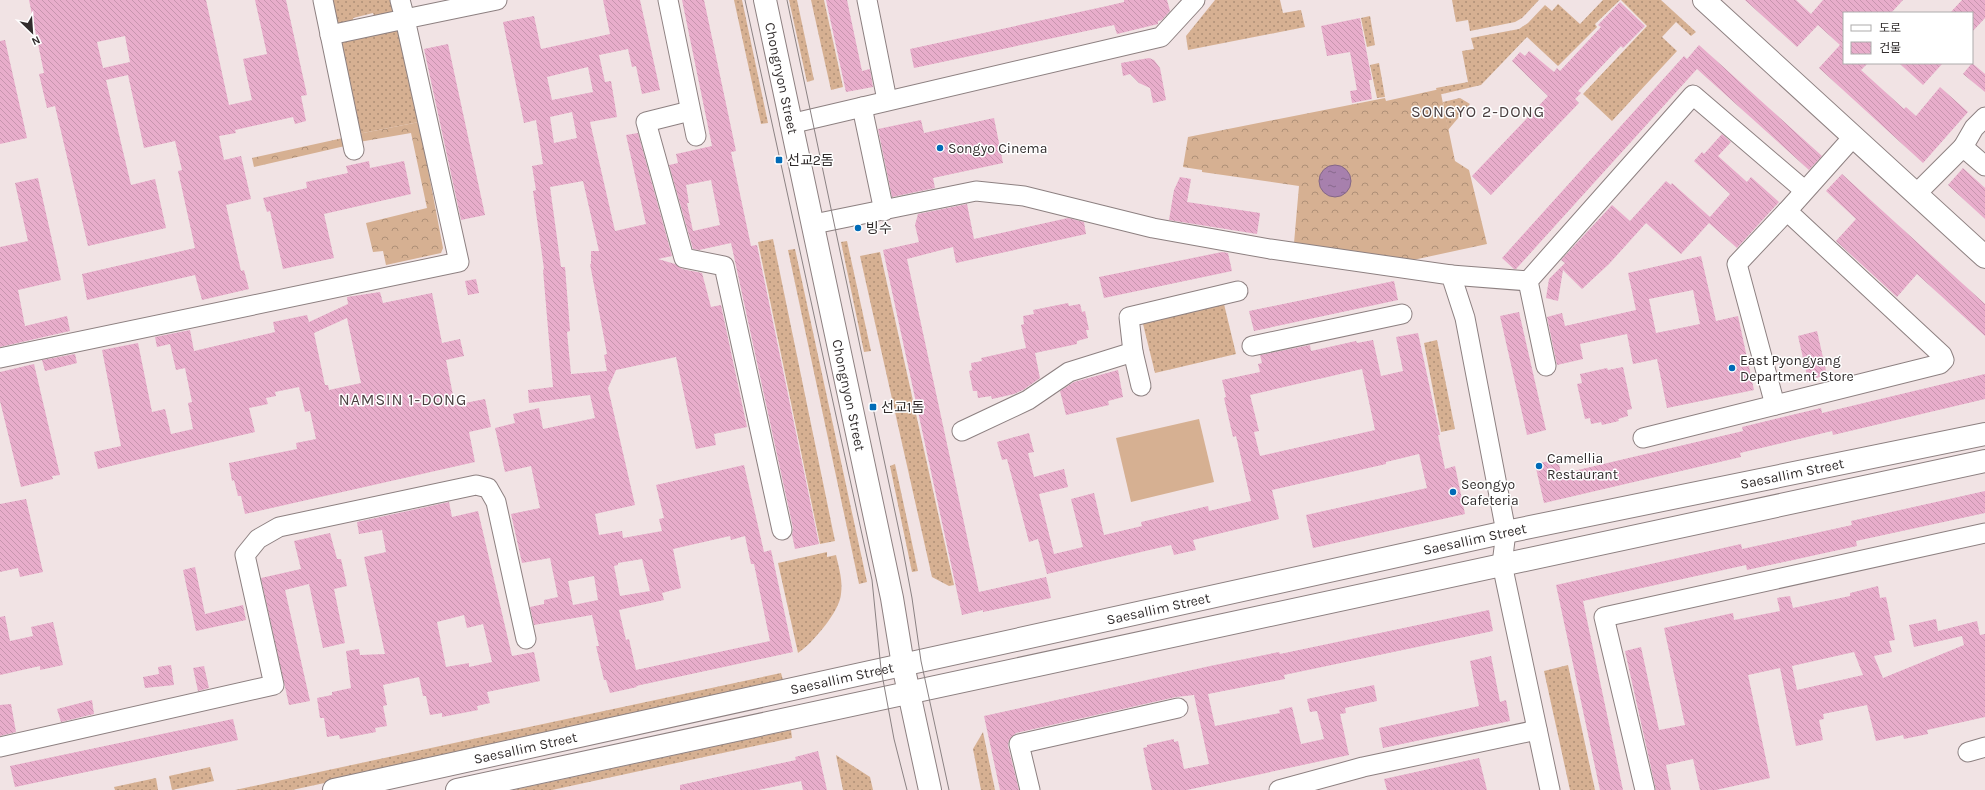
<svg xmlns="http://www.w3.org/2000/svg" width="1985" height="790" font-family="Karla,'Noto Sans KR',sans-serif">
  <defs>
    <pattern id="grass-dots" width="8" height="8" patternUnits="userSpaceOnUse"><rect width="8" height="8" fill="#d6b092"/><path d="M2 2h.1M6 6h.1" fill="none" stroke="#ae8f77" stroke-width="1.8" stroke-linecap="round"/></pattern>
    <pattern id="forest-crowns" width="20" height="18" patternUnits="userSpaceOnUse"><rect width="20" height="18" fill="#d6b092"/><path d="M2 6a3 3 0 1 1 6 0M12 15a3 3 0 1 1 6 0" fill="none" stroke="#ae8f77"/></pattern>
    <pattern id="water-ripples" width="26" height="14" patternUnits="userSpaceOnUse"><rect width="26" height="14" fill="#a780ad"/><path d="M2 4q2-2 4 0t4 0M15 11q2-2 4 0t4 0" fill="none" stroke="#89698d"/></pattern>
    <pattern id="building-back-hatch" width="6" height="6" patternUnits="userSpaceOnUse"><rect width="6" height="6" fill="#e8adcb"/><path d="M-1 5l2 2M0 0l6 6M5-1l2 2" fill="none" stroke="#c795ae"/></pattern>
  </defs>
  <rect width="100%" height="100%" fill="#f1e3e4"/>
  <g fill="url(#grass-dots)">
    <polygon points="330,0 391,0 394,15 375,18 373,13 353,18 354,23 336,26"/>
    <polygon points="734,0 742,0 768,123 761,124"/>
    <polygon points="789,0 797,0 814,80 807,82"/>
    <polygon points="811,0 824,0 843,87 831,90"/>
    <polygon points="1215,0 1280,0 1283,13 1301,10 1305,27 1188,50 1186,36"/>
    <polygon points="1452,0 1539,0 1522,18 1515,22 1470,31 1468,20 1456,22"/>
    <polygon points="1603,0 1620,0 1595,24 1597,27 1558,66 1527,37 1481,85 1438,95 1436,88 1468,82 1462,51 1474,49 1471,38 1519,29 1528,23 1545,5 1552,11 1558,4 1580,24"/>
    <polygon points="1621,0 1661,0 1696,32 1691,36 1676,22 1662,37 1677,51 1612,121 1583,94 1647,26"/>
    <polygon points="1370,16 1375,45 1367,47 1361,18"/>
    <polygon points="397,28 419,122 358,134 340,41"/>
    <polygon points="1379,63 1385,97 1377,98 1370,65"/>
    <polygon points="1460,98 1470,104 1448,130 1443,102"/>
    <polygon points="773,239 835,541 820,544 758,242"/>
    <polygon points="847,241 871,351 864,352 841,242"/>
    <polygon points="795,249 867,582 859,584 788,250"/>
    <polygon points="880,252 954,585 949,586 932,577 860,256"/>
    <polygon points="1224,304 1236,354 1155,373 1143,324"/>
    <polygon points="1437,340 1455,429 1441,432 1424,343"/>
    <polygon points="895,464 918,571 912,572 890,466"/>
    <path d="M827,552V557L836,555C839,568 843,581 841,594C840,611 812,644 798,653L778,563Z"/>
    <polygon points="1568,665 1595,790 1570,790 1544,671"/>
    <polygon points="781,673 784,684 292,790 235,790"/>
    <polygon points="791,730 792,738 552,790 513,790"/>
    <polygon points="983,732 995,790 981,790 973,749"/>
    <polygon points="836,755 870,777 873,790 843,790"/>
    <polygon points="210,767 214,781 172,790 169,776"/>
    <polygon points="156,778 158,790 115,790 114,787"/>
  </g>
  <g fill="url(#forest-crowns)">
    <polygon points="1440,89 1455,161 1469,170 1487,244 1413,260 1294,243 1299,186 1202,172 1202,170 1183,167 1188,137 1385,98 1386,101"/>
    <polygon points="419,122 443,248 441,253 386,265 383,251 373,252 366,223 427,208 411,133 359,142 358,134"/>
    <polygon points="343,138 345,146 254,167 252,158"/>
  </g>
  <polygon fill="#d6b092" points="1199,419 1214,482 1131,502 1116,438"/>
  <circle fill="url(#water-ripples)" stroke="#846786" cx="1335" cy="181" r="16"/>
  <g fill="url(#building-back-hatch)" fill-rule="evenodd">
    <path d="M29,0H206L229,105L252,100L243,59L267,54L255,0H286L307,95L301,96L306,121L295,124L293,117L235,130L236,133L219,136L224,160L241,156L251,199L226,205L241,271L244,270L249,289L202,300L195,275L87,300L82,274L195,248L178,171L182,170L175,141L144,148L128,75L106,80L131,185L155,179L166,228L88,246L55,106L47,108L39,74L44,73ZM125,36L130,62L103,68L97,42Z"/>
    <path d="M603,0H640L660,90L642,94L636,66L632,67L628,49L599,55L605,82L611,81L617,117L590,122L615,231L646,224L626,135L638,133L672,256L658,259L675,264L682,269L702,273L711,307L721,305L747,427L714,434L716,445L696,449L676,357L616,370L608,388L635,505L595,514L599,535L622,531L623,538L662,531L659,519L664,518L656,485L744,465L764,552L771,550L793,652L636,686L637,687L610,693L606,680H604L596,646H599L592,615L534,625L530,607L544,604V600L558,597L550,558L522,563L511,514L540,508L531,466L505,472L495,428L515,423L513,414L539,408L543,429L595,418L590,395L529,403L528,390L553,387L543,270L544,269L533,191L536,190L532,166L543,164L536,120L524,123L503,22L534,16L541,49L610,34ZM588,67L593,92L552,100L547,77ZM572,112L577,138L554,143L550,117ZM583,181L599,251H591V264H590L607,354L604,355L607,371L571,374L567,332L570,331L565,267H561L550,187ZM730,536L731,540L745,536L751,564H754L770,641L636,670L629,639L626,640L619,610L664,600L662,593L681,588L673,549ZM642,559L650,591L620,596L614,566L618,565V563ZM594,576L598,600L573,605L568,581Z"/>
    <path d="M682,0H704L736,151L731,152L751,246L757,245L819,544L795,549L792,535L793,528L731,243L699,250L693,249L669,165L678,163L676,154L712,146ZM711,180L720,225L693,231L687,203H689L686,185Z"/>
    <polygon points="826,0 847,0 862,71 870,69 873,87 846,92"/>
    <polygon points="1124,0 1167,0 1170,11 1162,20 1158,21 1158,24 1117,34 1114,25 914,68 910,49 1107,6 1124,2"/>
    <polygon points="1745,0 1796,0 1811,14 1823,0 1903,0 1891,13 1844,13 1844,63 1868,63 1861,70 1904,109 1906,107 1916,116 1940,87 1968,112 1923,163 1819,68 1840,45 1818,25 1797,47"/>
    <polygon points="1962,0 1985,0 1985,18 1972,32 1972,13 1950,13"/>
    <polygon points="1620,2 1645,26 1623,48 1621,46 1578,91 1581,93 1575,99 1579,103 1491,195 1472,176 1548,96 1512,61 1520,52 1525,56 1529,51 1554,72 1557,68 1560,71 1601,27 1598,25"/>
    <polygon points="1360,18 1372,80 1369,80 1372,99 1352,103 1350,91 1357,90 1350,52 1327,56 1321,26"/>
    <polygon points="5,40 27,138 0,144 0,41"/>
    <polygon points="448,44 485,215 461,220 424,49"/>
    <polygon points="1699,45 1822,156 1809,170 1697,69 1516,269 1514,269 1502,258 1684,56 1687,59"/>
    <polygon points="1149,58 1154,60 1160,68 1166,100 1153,103 1150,88 1139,83 1130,74 1123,76 1121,63"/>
    <polygon points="1899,63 1943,63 1923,85"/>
    <polygon points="1972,63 1985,74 1985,92 1963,74"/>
    <polygon points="994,118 1003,163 933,178 935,188 892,197 878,129 921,120 924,133"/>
    <polygon points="1722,134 1731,142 1718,156 1747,182 1751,177 1779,202 1737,248 1709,223 1681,254 1646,223 1609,264 1582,289 1563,270 1558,301 1546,298 1549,279 1565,263 1561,260 1612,205 1630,221 1666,181 1671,185 1672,183 1710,217 1730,194 1694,161 1702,152 1704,154"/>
    <polygon points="369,161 370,168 404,161 411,194 324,214 334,258 283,269 270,211 267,212 263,198 307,188 306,182 348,173 346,166"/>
    <polygon points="1963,168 1985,188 1985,219 1948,185"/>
    <polygon points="1842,174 1985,304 1985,336 1917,274 1897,297 1836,241 1856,219 1826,191"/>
    <polygon points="1180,177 1191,179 1187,202 1260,213 1257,234 1169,220 1174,190"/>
    <polygon points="38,178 61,280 18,290 25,326 67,316 70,331 0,347 0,247 28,241 15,183"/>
    <polygon points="967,204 974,239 1068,218 1084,222 1086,234 956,263 953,247 907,259 979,592 1046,577 1051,598 983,612 983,610 962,615 883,250 919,242 915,225 918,214"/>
    <polygon points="1222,252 1228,253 1232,271 1104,298 1099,277"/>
    <path d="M1701,256L1716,321L1738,316L1754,390L1667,408L1657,359L1633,364L1627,334L1580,344L1583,359L1557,365L1547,317L1562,313L1565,326L1636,310L1628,273ZM1693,290L1700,324L1656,333L1649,299Z"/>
    <polygon points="476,279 479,293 468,295 465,281"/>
    <polygon points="1394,281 1398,300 1254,331 1249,311"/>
    <path d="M380,292L383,303L432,293L442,343L460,339L464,356L446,360L455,405L485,399L491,427L469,432L475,462L245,514L241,496H238L234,480L232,481L229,463L297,449L296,443L316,439L310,411L305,412L299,387L275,392L276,396L266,398L268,404L249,408L255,432L98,469L94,452L121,446L102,350L138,343L152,412L165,409L171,434L193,429L188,403L192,402L185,368L176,370L170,344L157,347L155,337L190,330L194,351L275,332L273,322L307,315L309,322L348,304L347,297ZM347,318L361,383L329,390L328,385H325L314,333Z"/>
    <polygon points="1068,303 1069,306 1080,304 1082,312 1085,311 1089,330 1086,330 1088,338 1077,341 1077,344 1035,353 1040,378 1023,390 1014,394 992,399 991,396 978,398 977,391 973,391 969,371 972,370 971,363 982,361 981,358 1026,348 1021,325 1024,324 1023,316 1034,314 1033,310"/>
    <polygon points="1519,312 1546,430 1527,435 1500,316"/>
    <polygon points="1817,331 1827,375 1808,380 1798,336"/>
    <path d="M1418,333L1440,435H1438L1445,469L1455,466L1465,514L1313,548L1306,515L1427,488L1419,454L1386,462V464L1272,490L1279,519L1193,540L1196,550L1174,555L1171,545L1047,574L1038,539L1029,542L1007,459L1002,460L997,442L1029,433L1034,452L1028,453L1034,477L1064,469L1068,487L1039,494L1054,554L1083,547L1071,499L1094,493L1104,535L1142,526L1141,522L1208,506L1209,511L1251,501L1236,436L1233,437L1224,398L1226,397L1222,380L1260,372L1258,364L1262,363L1260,355L1310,345L1311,351L1356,341L1357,343L1373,340L1381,376L1403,371L1396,337ZM1362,369L1375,430L1260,456L1254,432L1259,431L1250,395Z"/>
    <polygon points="75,354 77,363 45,371 42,360"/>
    <polygon points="34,364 60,475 52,476 53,479 21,487 0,401 0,372"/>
    <polygon points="1623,367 1632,409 1627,410 1628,416 1618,419 1619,421 1602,425 1601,422 1591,424 1590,418 1585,419 1577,384 1582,383 1580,374 1607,368 1608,370"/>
    <polygon points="1118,370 1123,397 1108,401 1109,405 1066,415 1060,391 1074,382"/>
    <polygon points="1985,374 1985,399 1833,435 1832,431 1740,453 1741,457 1544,503 1535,464 1558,459 1561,474 1743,431 1742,427 1821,408 1822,413"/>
    <polygon points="1985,491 1985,513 1856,541 1857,546 1747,570 1746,565 1583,601 1623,790 1600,790 1556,585 1741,544 1742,549 1852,525 1851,521"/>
    <polygon points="26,499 43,572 20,577 18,568 0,572 0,504"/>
    <path d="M449,502L452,517L478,511L512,656L534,652L540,681L487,692L490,703L477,706L478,710L442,717V713L430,715L426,696H423L419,677L383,685L387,705L383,706L387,726L375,728L376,732L340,739L339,735L327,737L324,718H320L317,698L332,695V692L351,688L346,651L359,649L360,655L385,654L364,557L386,552L382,530L359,534L357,522ZM464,615L467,628L483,624L492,662L469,667V663L446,667L437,622Z"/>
    <polygon points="330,533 337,559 341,559 347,586 334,589 345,643 323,648 309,584 285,590 310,701 289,705 261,578 301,569 294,541"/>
    <polygon points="195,567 205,614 243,605 246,620 196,631 183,570"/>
    <path d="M1878,586L1880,598L1886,597L1895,640L1889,641L1892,652L1874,656L1883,678L1964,645L1962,636L1914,647L1909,625L1936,619L1938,631L1977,621L1980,635L1985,634V717L1927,730L1928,734L1904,739L1903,735L1876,741L1867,705L1823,714L1824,719L1819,720L1823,740L1796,746L1780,668L1748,675L1770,778L1716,790H1700L1693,759L1666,765L1671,790H1656L1625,651L1641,647L1659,730L1685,725L1664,628L1733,613L1734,620L1780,611L1777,598L1790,596L1793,608L1850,596V593ZM1854,652L1863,675L1797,690L1792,666Z"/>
    <polygon points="1489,610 1493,631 1284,675 1285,679 1208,694 1215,726 1280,713 1279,710 1292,707 1301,744 1324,739 1317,711 1310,712 1307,699 1374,685 1377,701 1345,708 1346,713 1340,714 1349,755 1187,790 1152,790 1143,748 1147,747 1147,745 1174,739 1174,742 1178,741 1184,769 1209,764 1194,695 1176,697 1016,733 1009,740 1008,746 1019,790 1000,790 984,716 1210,666 1279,652 1280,654"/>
    <polygon points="5,616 10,641 33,636 31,627 53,622 63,665 40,670 40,666 0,675 0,617"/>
    <polygon points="1491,656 1500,702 1506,700 1510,721 1383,748 1379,728 1479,706 1470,661"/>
    <polygon points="171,665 174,685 145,688 143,677 159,674 158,667"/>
    <polygon points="204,666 209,688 198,691 193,668"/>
    <polygon points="92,700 94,714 61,722 57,709"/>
    <polygon points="11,704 16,732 0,736 0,705"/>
    <polygon points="233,719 238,740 15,787 10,766"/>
    <polygon points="818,751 827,790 803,790 801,781 758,790 680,790 680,785 796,760 795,757"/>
    <polygon points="1479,758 1487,790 1387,790 1384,779"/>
  </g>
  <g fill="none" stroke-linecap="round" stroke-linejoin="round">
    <g stroke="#8d8081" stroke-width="21">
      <g id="minor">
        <polyline points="323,0 354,150"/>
        <polyline points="668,0 696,136"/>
        <polyline points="867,0 887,100"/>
        <polyline points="330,35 405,19 400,0"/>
        <polyline points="862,107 884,211"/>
        <polyline points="690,111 646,122 684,258 724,266 782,530"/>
        <polyline points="790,124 1161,37 1195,0"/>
        <polyline points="1963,147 1974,128 1985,117"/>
        <polyline points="1917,193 1963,147 1985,166"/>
        <polyline points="814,224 976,191 1024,196 1153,228 1270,249 1451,275 1465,318 1506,532 1502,564 1550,790"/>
        <polyline points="1451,275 1528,281"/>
        <polyline points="1252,346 1402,314"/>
        <polyline points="0,358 459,262 405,19 497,0"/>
        <polyline points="1546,366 1528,281 1693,95 1804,190"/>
        <polyline points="1141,386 1133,352 1129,317 1238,291"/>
        <polyline points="1775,405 1737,264 1787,211 1854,136"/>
        <polyline points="962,431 1028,400 1069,372 1133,352"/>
        <polyline points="1643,438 1940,364 1944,360 1942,355 1787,211"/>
        <polyline points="0,747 274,685 245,555 258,539 279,527 476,485 488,488 496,502 526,639"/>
        <polyline points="1968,752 1985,747"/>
        <polyline points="1030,790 1019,744 1178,708"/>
        <polyline points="1279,790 1363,767 1537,730"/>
        <polyline points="1645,790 1604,617 1985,533"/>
      </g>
    </g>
    <g stroke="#8d8081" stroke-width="24">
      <g id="major">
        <path id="s1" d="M765,0L892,598L903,665L930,790"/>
        <polyline points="1704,0 1985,257"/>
        <path id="s2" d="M334,790L1506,532L1985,434"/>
        <polyline points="457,790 1985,461"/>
      </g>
    </g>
    <use href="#minor" stroke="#fff" stroke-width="19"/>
    <use href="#major" stroke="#fff" stroke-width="22"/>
    <g stroke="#8b8283" stroke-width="1">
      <polyline points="745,0 872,580 881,669 894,739 907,790"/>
      <polyline points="787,0 902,545 912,598 921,661 949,790"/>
    </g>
  </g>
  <g fill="#006bb7" stroke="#fff" stroke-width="1.5">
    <circle cx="940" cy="148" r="4"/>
    <rect x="775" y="156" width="8" height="8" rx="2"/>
    <circle cx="858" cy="228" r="4"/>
    <circle cx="1732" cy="368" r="4"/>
    <rect x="869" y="403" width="8" height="8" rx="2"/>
    <circle cx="1539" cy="466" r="4"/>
    <circle cx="1453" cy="492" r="4"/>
  </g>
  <g text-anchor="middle" stroke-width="3" stroke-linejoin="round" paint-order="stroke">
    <g font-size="14" fill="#312c2c" stroke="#fff">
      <text dy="5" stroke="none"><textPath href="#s1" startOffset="80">Chongnyon Street</textPath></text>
      <text dy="5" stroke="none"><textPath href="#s1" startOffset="404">Chongnyon Street</textPath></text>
      <text dy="5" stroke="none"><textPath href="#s2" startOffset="1492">Saesallim Street</textPath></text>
      <text dy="5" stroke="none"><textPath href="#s2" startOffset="1168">Saesallim Street</textPath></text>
      <text dy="5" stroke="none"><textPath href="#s2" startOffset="844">Saesallim Street</textPath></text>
      <text dy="5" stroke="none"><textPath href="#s2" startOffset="520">Saesallim Street</textPath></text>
      <text dy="5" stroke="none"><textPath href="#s2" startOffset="196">Saesallim Street</textPath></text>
    </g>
    <g font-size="14" fill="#312c2c" stroke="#fff" text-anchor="start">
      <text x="948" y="153">Songyo Cinema</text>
      <text x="787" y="165">선교2돔</text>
      <text x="866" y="233">빙수</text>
      <text x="1740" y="365">East Pyongyang<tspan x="1740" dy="16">Department Store</tspan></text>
      <text x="881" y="412">선교1돔</text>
      <text x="1547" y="463">Camellia<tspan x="1547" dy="16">Restaurant</tspan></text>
      <text x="1461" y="489">Seongyo<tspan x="1461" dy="16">Cafeteria</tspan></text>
    </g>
    <g font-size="16" letter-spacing="1" fill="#4b4041" stroke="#fff">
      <text x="1478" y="117">SONGYO 2-DONG</text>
      <text x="403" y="405">NAMSIN 1-DONG</text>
    </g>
  </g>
  <rect x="1843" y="12" width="130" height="52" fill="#ffffff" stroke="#adabab"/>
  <rect x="1851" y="25" width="20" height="6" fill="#ffffff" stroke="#adabab"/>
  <text x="1879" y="32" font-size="12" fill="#312c2c">도로</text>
  <rect x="1851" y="42" width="20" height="12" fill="url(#building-back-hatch)" stroke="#adabab"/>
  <text x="1879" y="52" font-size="12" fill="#312c2c">건물</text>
  <g transform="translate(32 32) rotate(155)" stroke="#ffffff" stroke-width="3" paint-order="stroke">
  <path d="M0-3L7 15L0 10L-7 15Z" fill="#312c2c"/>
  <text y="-6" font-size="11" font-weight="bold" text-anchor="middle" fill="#312c2c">N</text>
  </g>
</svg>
